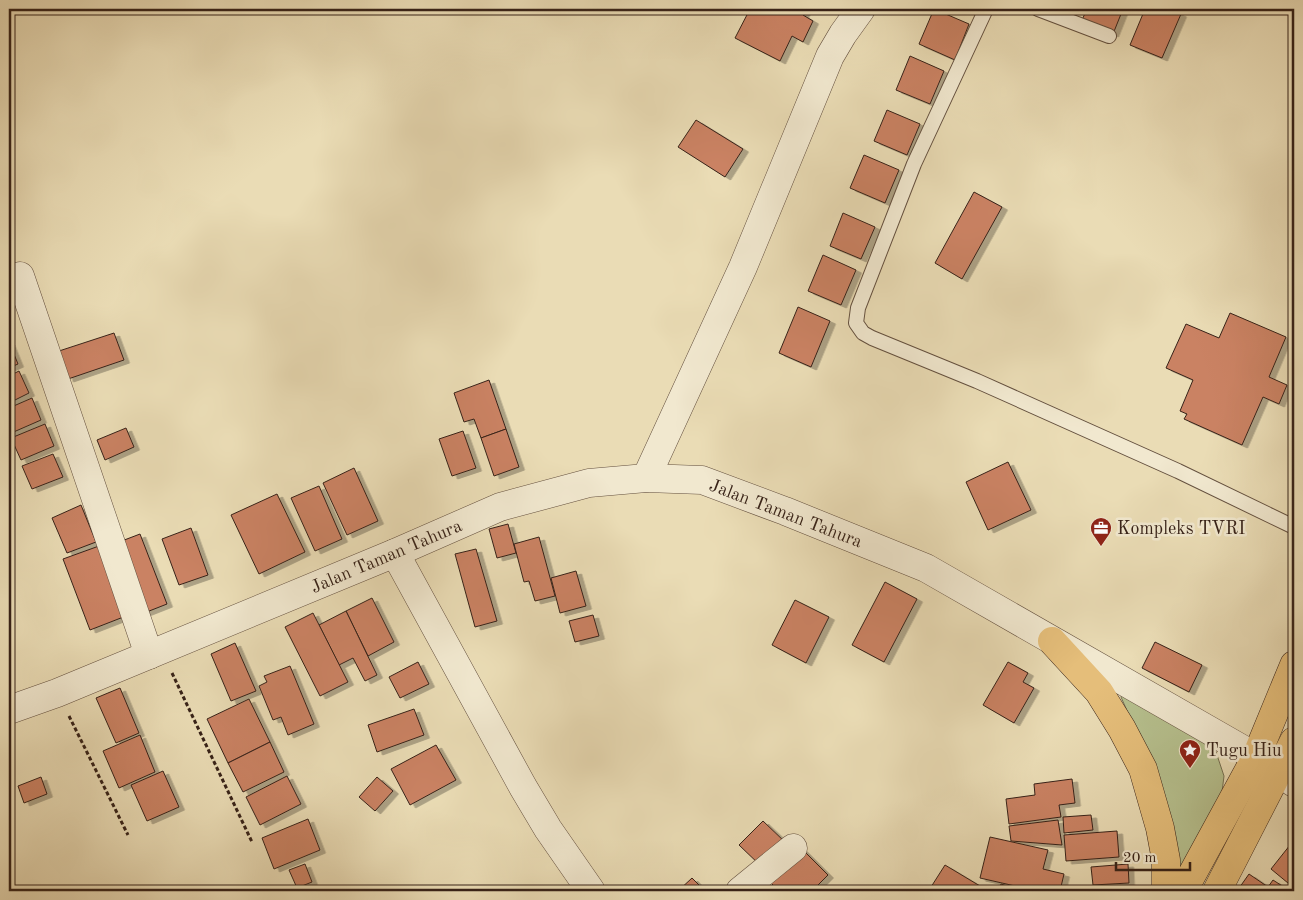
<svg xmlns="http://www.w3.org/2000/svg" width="1303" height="900" font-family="'Old Standard TT',serif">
  <defs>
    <filter id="shadow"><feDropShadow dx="5.5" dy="3" stdDeviation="0" flood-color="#0004"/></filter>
  </defs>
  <rect width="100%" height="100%" fill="#eadcb5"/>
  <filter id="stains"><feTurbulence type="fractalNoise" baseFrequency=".004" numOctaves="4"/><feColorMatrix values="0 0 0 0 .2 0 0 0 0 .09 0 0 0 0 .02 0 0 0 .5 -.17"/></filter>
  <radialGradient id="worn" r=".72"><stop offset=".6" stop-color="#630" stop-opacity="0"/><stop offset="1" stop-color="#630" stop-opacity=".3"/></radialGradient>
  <polygon fill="#b6c08e" stroke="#767153" points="1122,693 1215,749 1224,776 1222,792 1178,873 1136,731 1121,697"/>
  <g fill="#ca8264" stroke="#372218" filter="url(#shadow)">
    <polygon points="750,9 806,9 803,15 813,21 803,42 792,36 780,61 735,38"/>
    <polygon points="934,9 969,24 955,60 919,44"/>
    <polygon points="1087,9 1123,9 1113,34 1082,20"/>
    <polygon points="1145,9 1168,9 1181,14 1162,58 1130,45"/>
    <polygon points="910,56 944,71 930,104 896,90"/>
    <polygon points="887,110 920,124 907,155 874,141"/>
    <polygon points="696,120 743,149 725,177 678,147"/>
    <polygon points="864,155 899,170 885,203 850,188"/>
    <polygon points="974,192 1002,207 962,279 935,263"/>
    <polygon points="843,213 875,227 861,259 830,246"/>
    <polygon points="823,255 856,270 841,305 808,291"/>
    <polygon points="798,307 830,321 811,367 779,353"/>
    <polygon points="1230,313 1286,337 1269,377 1287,385 1279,404 1263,397 1242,445 1184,419 1187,414 1180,411 1193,380 1166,368 1186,324 1219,338"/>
    <polygon points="114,333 124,360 68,379 59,351"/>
    <polygon points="9,342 18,364 9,368"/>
    <polygon points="19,371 29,393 9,403 9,376"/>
    <polygon points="489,380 506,429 481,438 474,419 464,422 454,393"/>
    <polygon points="32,398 41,420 9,434 9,408"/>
    <polygon points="45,424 54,446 21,460 11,438"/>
    <polygon points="126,428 134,447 105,460 97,440"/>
    <polygon points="506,429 519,467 494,476 481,438"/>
    <polygon points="463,431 476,468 452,476 439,439"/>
    <polygon points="53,454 63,477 32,489 22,466"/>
    <polygon points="1008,462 1031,510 988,530 966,482"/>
    <polygon points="354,468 378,521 347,535 323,483"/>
    <polygon points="319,486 342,539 315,551 291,498"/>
    <polygon points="277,494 305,552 259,574 231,515"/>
    <polygon points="81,505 96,542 67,553 52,518"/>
    <polygon points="508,524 516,553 497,558 489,529"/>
    <polygon points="191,528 208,575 179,585 162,539"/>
    <polygon points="140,534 167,604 134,617 106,547"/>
    <polygon points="539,537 555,596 535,601 529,581 524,582 514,544"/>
    <polygon points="99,546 126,616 90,630 63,559"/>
    <polygon points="476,549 497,621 475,627 455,554"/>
    <polygon points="576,571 586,606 560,613 551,578"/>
    <polygon points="885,582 917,599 884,662 852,645"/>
    <polygon points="372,598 394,642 368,656 346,611"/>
    <polygon points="795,600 829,617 806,663 772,645"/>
    <polygon points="346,611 377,675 365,681 353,658 339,665 319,625"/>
    <polygon points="313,613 348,682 320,696 285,627"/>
    <polygon points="593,615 599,636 575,642 569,621"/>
    <polygon points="1155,642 1202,665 1189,692 1142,668"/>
    <polygon points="235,643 256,691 231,701 211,654"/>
    <polygon points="418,662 429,684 400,698 389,677"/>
    <polygon points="1008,662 1028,673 1023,682 1034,688 1014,723 983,705"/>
    <polygon points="290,666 314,724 288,735 281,717 273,720 259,686 267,682 264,676"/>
    <polygon points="120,688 139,733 116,743 96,698"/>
    <polygon points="249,699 270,742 228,763 207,719"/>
    <polygon points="414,709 424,735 377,752 368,725"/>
    <polygon points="140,735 155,772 119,788 103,751"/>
    <polygon points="270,742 284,772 243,792 228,763"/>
    <polygon points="436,745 456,780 410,805 391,769"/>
    <polygon points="163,771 179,807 147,821 131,785"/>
    <polygon points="287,776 301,804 260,825 246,797"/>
    <polygon points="41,777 47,794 24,803 18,786"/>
    <polygon points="377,777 393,791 375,811 359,797"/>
    <polygon points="1072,779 1075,803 1059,805 1061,817 1009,824 1006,799 1035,795 1034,784"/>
    <polygon points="1091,815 1093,830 1064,833 1063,817"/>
    <polygon points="308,819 320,850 274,869 262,838"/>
    <polygon points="1058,820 1062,845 1011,841 1009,826"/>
    <polygon points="763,821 786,843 762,867 739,845"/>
    <polygon points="1117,831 1119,857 1066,861 1064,835"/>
    <polygon points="990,837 1048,850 1043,869 1064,874 1060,891 1037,891 980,878"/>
    <polygon points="1294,840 1294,888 1271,869"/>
    <polygon points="799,846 828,875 812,891 779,891 767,879"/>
    <polygon points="305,864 312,882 297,888 289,870"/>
    <polygon points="1128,864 1129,883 1093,885 1091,867"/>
    <polygon points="945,865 980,886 977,891 938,891 931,887"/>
    <polygon points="1249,874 1268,887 1273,880 1290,891 1237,891"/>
    <polygon points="692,878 705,891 678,891"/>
    <polygon points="1001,884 1023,891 998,891"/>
  </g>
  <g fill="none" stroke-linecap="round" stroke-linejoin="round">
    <g stroke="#64503f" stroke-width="16">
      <g id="service">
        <polyline points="986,9 914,164 858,308 856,323 863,333 872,338 977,381 1178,471 1294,527"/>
        <polyline points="1038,9 1109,36"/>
      </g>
    </g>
    <g stroke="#64503f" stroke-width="29">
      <g id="minor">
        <polyline points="20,276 149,655"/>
        <polyline points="646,478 743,267 830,56 843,34 861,9"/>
        <polyline points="395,553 523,787 548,829 591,891"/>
        <polyline points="9,710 57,693 395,553 500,507 589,483 646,478 702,480 785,511 926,568 1256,757 1294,783"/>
        <polyline points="740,891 793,848"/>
      </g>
    </g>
    <g stroke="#372218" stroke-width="29">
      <g id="trunk">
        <polyline points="1052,641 1099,692 1122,729 1143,769 1160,828 1166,860 1166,891"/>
        <polyline points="1183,891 1256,757 1294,665"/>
        <polyline points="1217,891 1294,741"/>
      </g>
    </g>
    <g stroke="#372218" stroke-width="3" stroke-dasharray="4 2.5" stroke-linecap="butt">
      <polyline points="172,673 252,842"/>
      <polyline points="69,716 128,835"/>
    </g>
    <use href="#service" stroke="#f1e8cf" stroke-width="14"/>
    <use href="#minor" stroke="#f1e8cf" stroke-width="28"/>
    <use href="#trunk" stroke="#e5be7a" stroke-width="28"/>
  </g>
  <defs>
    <g id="office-pin" transform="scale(1.125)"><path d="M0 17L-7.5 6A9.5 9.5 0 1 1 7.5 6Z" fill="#8f2418" stroke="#f1e8cf"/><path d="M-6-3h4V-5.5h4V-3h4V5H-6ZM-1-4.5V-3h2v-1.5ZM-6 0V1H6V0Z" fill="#fff"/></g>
    <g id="sight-pin" transform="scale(1.125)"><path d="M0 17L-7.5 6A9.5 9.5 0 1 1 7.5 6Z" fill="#8f2418" stroke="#f1e8cf"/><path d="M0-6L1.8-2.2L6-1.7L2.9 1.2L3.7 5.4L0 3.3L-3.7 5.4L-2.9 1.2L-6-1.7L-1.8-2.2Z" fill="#fff"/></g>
  </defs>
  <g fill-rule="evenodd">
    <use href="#office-pin" x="1101" y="528"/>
    <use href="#sight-pin" x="1190" y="750"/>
  </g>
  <g text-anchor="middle" stroke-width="5" stroke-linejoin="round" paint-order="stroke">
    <g font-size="18" fill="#372218" stroke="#f1e8cf">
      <text transform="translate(786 513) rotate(21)" y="6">Jalan Taman Tahura</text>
      <text transform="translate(386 556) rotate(-23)" y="6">Jalan Taman Tahura</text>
    </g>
    <g font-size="18" fill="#372218" stroke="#f1e8cf" text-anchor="start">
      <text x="1117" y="534">Kompleks TVRI</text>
      <text x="1206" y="756">Tugu Hiu</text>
    </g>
  </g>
  <rect width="1303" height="900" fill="none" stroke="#eadcb5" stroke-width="30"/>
  <rect x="10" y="10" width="1283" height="880" fill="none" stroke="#372218" stroke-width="2.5"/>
  <rect x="15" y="15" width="1273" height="870" fill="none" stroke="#372218"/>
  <path d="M1116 862v8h74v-8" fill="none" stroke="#372218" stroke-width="2.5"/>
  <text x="1123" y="862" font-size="15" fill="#372218" stroke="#f1e8cf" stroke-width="4" paint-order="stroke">20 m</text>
  <rect width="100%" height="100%" filter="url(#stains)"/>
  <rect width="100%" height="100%" fill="url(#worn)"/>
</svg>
